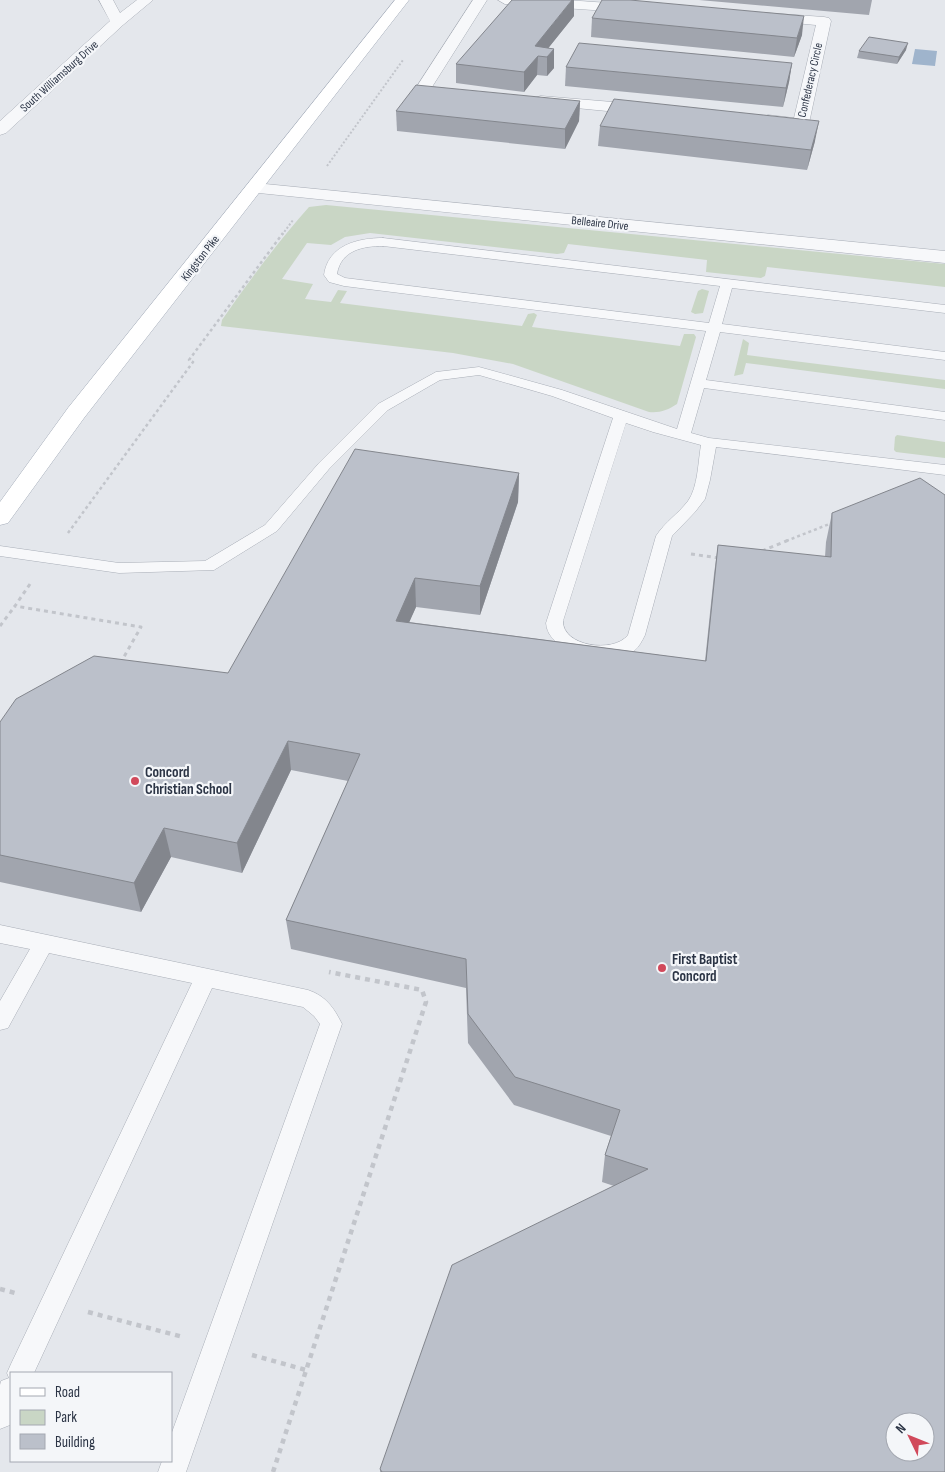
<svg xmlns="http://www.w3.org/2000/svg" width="945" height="1472" font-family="'Sofia Sans Condensed',sans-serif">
  <rect width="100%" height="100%" fill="#e4e7ec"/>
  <g fill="#c9d6c5">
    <path d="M326,205L945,264V287L767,267L765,276L761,278L706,272L707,260L568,244L564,253L557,254L370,233L345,237L331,245L307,243L282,279L313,284L305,299L331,302L338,290L347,291L340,303L522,326L528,314L534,313L537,315L532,327L680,346L684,334H694L696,337L677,404C668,410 660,413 649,412L513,364L453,353L221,326L222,320C249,281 277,243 309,207Z"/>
    <polygon points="702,289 709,291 703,313 695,314 691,312 698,291"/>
    <polygon points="743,339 749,343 747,355 945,380 945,389 746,363 743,374 734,376"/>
    <polygon points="897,435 945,442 945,458 896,452 894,450 895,437"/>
  </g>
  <polygon fill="#9fb4cc" points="915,49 937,51 935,66 912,64"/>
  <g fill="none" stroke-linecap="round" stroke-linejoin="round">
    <g stroke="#a9aeb7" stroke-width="1">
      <g id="lane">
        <path d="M383,238L945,305V313L732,288L722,324L945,352V360L720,332L706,380L945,412V420L704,388L691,433L709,438L945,465V475L716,447L710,480L705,499L695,512L672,536L645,635C642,641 639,647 634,651C611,667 548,655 546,623L613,418L552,396L479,375L440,380L388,410L329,469L277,531L214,570L119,573L0,556V546L119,563L205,561L265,525L319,463L378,404L436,372L479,367L562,390L677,429L706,331L344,286L329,282L324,275C328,245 358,238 383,238ZM383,246L720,286L709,323L345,278L337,274C341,250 363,246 383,246ZM626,423L653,432L701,445C698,462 698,487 688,501C678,514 665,522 656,536L628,635C613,654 562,646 563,621Z"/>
        <path d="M0,925L308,990C326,996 334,1008 342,1024L186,1472H158L162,1461H171V1435L320,1024L314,1016L303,1007L212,988L34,1373H11V1421L10,1425L0,1429V1385L1,1381L9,1378L7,1373L11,1364L192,983L49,953L8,1028L0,1030V1001L30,949L0,943Z"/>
      </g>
    </g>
    <g stroke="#a9aeb7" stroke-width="1">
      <g id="street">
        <polygon points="99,0 113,0 120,13 137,0 153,0 123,25 6,133 0,135 0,121 110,21"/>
        <polygon points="473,0 487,0 432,87 459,90 461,93 459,96 453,98 416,94 414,91"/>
        <polygon points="498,0 566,0 637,5 644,9 637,13 505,4"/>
        <path d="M767,13L824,17L829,18L831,21L809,123L807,126C794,130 775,127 762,123L760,120L762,117L768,115L794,118L816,25L762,20L760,17L762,14Z"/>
        <polygon points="541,96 648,105 654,107 656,110 654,113 648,115 535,104 533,101 535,98"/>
        <polygon points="255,183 945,251 945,263 249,192 246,188 249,184"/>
      </g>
    </g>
    <g stroke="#a3abb8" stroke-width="1">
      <polygon id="primary" points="395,0 409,0 84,418 8,523 0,525 0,502 68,408"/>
    </g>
    <g stroke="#c2c5cb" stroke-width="2" stroke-dasharray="2 2" stroke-linecap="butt">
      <polyline points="327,166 403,60"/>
      <polyline points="282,235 293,220"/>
    </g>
    <g stroke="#c2c5cb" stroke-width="2.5" stroke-dasharray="3 3" stroke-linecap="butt">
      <polyline points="68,533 193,362 189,360 283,233"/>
      <polyline points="786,541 832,523"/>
    </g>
    <g stroke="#c2c5cb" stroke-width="3" stroke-dasharray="4 4" stroke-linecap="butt">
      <polyline points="762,551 789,540"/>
      <polyline points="691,554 719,558"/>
      <polyline points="30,584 15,606 141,627 121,662"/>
      <polyline points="0,626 15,606"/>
    </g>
    <g stroke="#c2c5cb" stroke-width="4.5" stroke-dasharray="5 5" stroke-linecap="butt">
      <polyline points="0,1289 19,1294"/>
      <polyline points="88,1312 183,1337"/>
      <polyline points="252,1355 306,1370"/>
      <polyline points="273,1472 426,1002 422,990 329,972"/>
    </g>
    <use href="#lane" fill="#f7f8fa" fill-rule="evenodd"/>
    <use href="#street" fill="#f7f8fa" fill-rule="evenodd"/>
    <use href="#primary" fill="#fff" fill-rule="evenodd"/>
  </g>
  <g fill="#a1a5ae">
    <polygon points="699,0 872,0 869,15"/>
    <polygon points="574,16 548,48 554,49 554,68 547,76 537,75 524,92 456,83 456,64"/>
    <polygon points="592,18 802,35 794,57 591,37"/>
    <polygon points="906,50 897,64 857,58 859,51"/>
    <polygon points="792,63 789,82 783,107 565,86 566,67"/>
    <polygon points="580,101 579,121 565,149 397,131 396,111"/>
    <polygon points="600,126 815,141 807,170 598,146"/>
    <polygon points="519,473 518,502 480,615 416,607 409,622 705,661 714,574 718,545 825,557 826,542 832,513 945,1472 380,1472 380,1469 614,1186 602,1182 605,1155 611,1136 514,1105 468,1043 466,988 291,949 286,920 348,781 291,770 242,873 171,857 141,912 0,882 0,722 228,673"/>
  </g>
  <g fill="#83868d">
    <polygon points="572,0 574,0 574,16 542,56 538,56 537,75 524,92 524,72 535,46"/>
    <polygon points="804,16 802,35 794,57 797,38"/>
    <polygon points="908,43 906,50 897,64 899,57"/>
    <polygon points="554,49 554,68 547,76 547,57"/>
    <polygon points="792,63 789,82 783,107 786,88"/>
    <polygon points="580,101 579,121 565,149 565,129"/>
    <polygon points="819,121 815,141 807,170 811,150"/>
    <polygon points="519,473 518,502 480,615 480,586"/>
    <polygon points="415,578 416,607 397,650 396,621"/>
    <polygon points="288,741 291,770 242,873 237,843"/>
    <polygon points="164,828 171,857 141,912 134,883"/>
  </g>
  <g fill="#bbc0ca" stroke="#83868d" fill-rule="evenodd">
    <polygon points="512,0 572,0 535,46 554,49 547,57 538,56 524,72 456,64"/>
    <polygon points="602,0 630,0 804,16 797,38 592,18"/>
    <polygon points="869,37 908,43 899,57 859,51"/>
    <polygon points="579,43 792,63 786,88 566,67"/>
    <polygon points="416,85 580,101 565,129 396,111"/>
    <polygon points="614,99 819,121 811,150 600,126"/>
    <path d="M355,449L519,473L480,586L415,578L396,621L706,661L718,545L831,557L832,513L920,478L945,495V1472H382L380,1469L452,1265L648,1169L605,1155L620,1110L515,1077L468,1014L466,959L286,920L360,754L288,741L237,843L164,828L134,883L0,855V722L16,699L94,656L228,673ZM895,1422H925V1452H895Z"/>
  </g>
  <g fill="#d1495b" stroke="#f4f6f9" stroke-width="2">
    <circle cx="135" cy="781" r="5"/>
    <circle cx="662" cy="968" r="5"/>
  </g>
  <g text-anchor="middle" stroke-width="4.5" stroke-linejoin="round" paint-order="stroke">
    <g font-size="12" fill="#2b3445" stroke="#f4f6f9">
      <text transform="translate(59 76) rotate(-42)" y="4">South Williamsburg Drive</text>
      <text transform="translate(810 80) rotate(-77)" y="4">Confederacy Circle</text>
      <text transform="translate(600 223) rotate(6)" y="4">Belleaire Drive</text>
      <text transform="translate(200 258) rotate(-52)" y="4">Kingston Pike</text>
    </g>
    <g font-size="15" font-weight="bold" fill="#2b3445" stroke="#f4f6f9" text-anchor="start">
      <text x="145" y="777">Concord<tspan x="145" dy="17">Christian School</tspan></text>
      <text x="672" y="964">First Baptist<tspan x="672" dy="17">Concord</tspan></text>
    </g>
  </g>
  <rect x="10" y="1372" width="162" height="90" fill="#f4f6f9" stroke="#a4a8b1"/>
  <rect x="20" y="1388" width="25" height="8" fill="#ffffff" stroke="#a4a8b1"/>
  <text x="55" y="1397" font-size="15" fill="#2b3445">Road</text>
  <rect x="20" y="1410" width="25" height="15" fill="#c9d6c5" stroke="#a4a8b1"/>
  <text x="55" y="1422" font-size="15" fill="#2b3445">Park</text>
  <rect x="20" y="1434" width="25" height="15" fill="#bbc0ca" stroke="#a4a8b1"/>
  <text x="55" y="1447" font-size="15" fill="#2b3445">Building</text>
  <g transform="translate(910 1437) rotate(313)"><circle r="24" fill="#f4f6f9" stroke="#a4a8b1"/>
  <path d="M0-4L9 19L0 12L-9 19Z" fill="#d1495b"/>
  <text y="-8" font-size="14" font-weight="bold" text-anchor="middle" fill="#2b3445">N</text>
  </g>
</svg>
